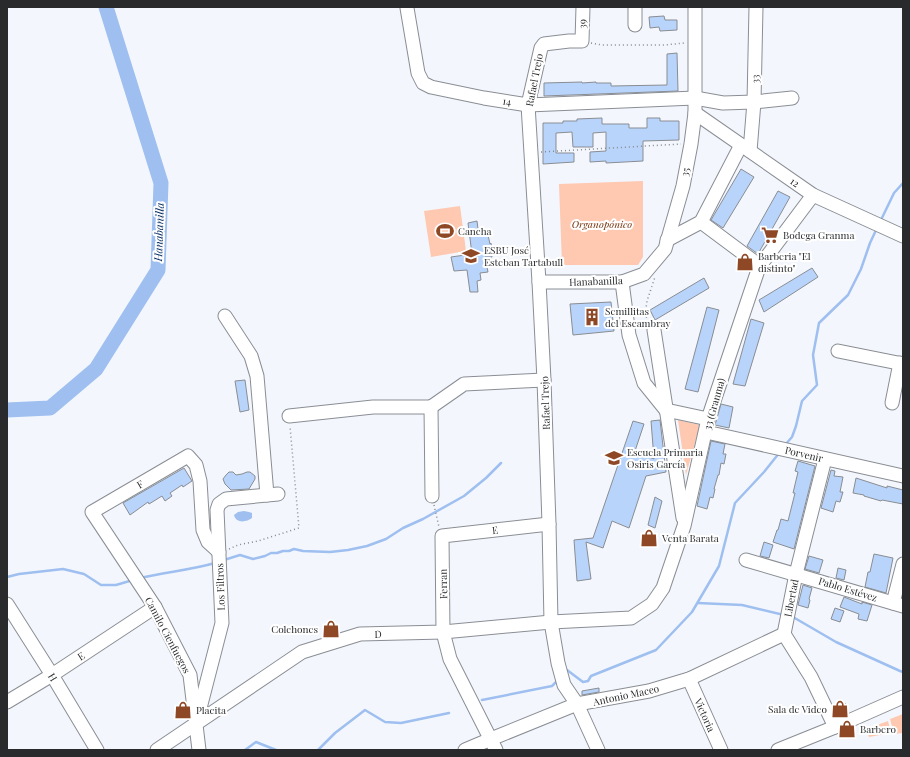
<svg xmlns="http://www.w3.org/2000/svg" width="910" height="757" font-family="'Playfair Display',serif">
  <rect width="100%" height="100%" fill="#f3f7fd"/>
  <g fill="#ffc8b0">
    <polygon points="643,181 643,257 638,265 562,265 559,184"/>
    <polygon points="460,206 466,251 431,257 424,211"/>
    <polygon points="678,420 700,425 686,475"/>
    <polygon points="903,714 903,733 894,734 890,719"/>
    <polygon points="888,721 891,733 869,737 866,729"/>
  </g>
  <path fill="#9ebfef" d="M244,511L249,512L252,513V518C247,522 236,524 234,515L238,512Z"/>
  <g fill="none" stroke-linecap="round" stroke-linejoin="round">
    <g stroke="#9ebfef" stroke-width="2.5">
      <polyline points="880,222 894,193 903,183"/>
      <polyline points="785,445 792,437 796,426 802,401 817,385 813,355 819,323 848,295 861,269 870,243 877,228"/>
      <polyline points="224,560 240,555 253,559 265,556 271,553 277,553 283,551 289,551 294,549 303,551 330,552 348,550 367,546 386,539 403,528 423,519 464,496 486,478 501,463"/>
      <polyline points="7,577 19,574 63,569 84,574 101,585 116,585 133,580"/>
      <path d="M140,578C165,572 191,570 215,563"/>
      <polyline points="698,603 742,605 784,615"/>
      <polyline points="791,617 793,617 836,642 900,671 903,672"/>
      <polyline points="566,672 567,670 583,682 588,681 591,676 656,650 692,612 719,566 735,503 764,472 780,452"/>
      <polyline points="482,700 552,686 558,680"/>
      <polyline points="245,750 256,742 276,750"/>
      <polyline points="318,750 335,733 365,710 385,722 401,723 449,713"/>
    </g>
    <polyline stroke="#9ebfef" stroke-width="15" points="7,410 50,408 96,369 158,270 161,183 106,7"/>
  </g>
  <g fill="#b9d4fb" stroke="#898d93">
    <polygon points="664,16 665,20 677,20 677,30 660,31 659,27 650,28 649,17"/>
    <polygon points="677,53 678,91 544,96 544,83 582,82 582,83 596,82 596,83 611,83 611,86 667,85 667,54"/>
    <polygon points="602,118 602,124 629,124 629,128 647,128 647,118 660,118 660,121 679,121 679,140 643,141 643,161 606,163 606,161 590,162 590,152 606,151 606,132 593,133 593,147 573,147 572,132 556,133 556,153 574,153 574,162 543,164 543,123 563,123 563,121 577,121 577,119"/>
    <polygon points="741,169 754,177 723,228 711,220"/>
    <polygon points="778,191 790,197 758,254 747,246"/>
    <polygon points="477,221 478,229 481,229 483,236 488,235 490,244 491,243 492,250 491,250 492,257 485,257 488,272 480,273 481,280 477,281 478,292 470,292 467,270 454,271 451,257 472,254 468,223"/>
    <polygon points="812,268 818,277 764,312 759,300"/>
    <polygon points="704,278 709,288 655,320 650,310"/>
    <polygon points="611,302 614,331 573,335 570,304"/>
    <polygon points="707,307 719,310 698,392 685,389"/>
    <polygon points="751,319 764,323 745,386 733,384"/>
    <polygon points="245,380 249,410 240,412 235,381"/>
    <polygon points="721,404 733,407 729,428 715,425"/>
    <polygon points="660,420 666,472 646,476 629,528 612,521 603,548 586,542 591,579 577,581 574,540 593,538 633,421 644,424 635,451 654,459 651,421"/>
    <polygon points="711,441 725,444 723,454 726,454 724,464 721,463 719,475 718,475 714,489 715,489 713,498 710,497 707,509 697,506"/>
    <polygon points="798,461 815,466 794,549 773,542 777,530 778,530 781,519 788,521 795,493 793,493 798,472 795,471"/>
    <polygon points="184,468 192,481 183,487 182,485 170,493 172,496 165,501 162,496 149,504 148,502 130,515 123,503"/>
    <polygon points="831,470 835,471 834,476 843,477 840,492 843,492 840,502 836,501 833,512 821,508"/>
    <polygon points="229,472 233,472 236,475 242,474 247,472 250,472 255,476 255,479 249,489 231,490 225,484 223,479 226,475"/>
    <polygon points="856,478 887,488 887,486 903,490 903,504 882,500 881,501 864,496 864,495 853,493"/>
    <polygon points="655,497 662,501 655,528 648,525"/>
    <polygon points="764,542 773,545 769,558 760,556"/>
    <polygon points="874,554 893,558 886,593 865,587 868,572 870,572"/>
    <polygon points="809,556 823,560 819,573 805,569"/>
    <polygon points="838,568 846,570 844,580 836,578"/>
    <polygon points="803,585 812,588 809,599 810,600 808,608 798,605"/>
    <polygon points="844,597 862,604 862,602 872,605 867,621 858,619 859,614 840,607"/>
    <polygon points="835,608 844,611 840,622 831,619"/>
    <polygon points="599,688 599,692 582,695 582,691"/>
    <polygon points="841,702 846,704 848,710 838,714 834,706 836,704"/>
  </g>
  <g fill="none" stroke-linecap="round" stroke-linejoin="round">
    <g stroke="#8a8e94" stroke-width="15">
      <g id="minor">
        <polyline points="583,7 582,41 569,41 544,44 541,48 528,105 539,282 544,380 549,524 551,622 558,663 564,685 577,704 598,750"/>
        <polyline points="635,7 635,25"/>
        <polyline points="407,8 418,73 423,83 431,87 484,98 528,105 695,98 723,103 754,102 792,98"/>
        <polyline points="695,113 813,195 903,236"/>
        <polyline points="750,151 754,102 756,7"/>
        <polyline points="701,222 756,263 759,267"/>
        <polyline points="667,240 701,222 741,145"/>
        <polyline points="539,282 622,282 644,274 665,249 683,186 691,144 695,113 695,7"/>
        <polyline points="622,282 629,335 644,383 665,409"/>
        <polyline points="225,316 251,356 257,376 267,495"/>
        <polyline points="654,330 683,518"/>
        <polyline points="838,351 903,364"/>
        <polyline points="892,403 900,363"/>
        <polyline points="431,407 464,384 544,380"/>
        <polyline points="431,407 432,496"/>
        <polyline points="666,410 708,419"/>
        <polyline points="289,416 373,407 431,407"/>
        <polyline points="706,432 903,476"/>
        <polyline points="825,459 796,574 784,634 811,677 835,727"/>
        <polyline points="746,560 903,606"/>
        <polyline points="893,603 903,564"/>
        <polyline points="7,604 52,675 97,750"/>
        <polyline points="689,679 721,750"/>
        <polyline points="7,702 52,675 155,607"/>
        <polyline points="198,716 222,623 217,510 219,504 226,499 278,494"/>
        <polyline points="157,750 302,652 360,634 443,632 551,622 631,618 652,604 663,588 684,526 708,419 759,267 813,195"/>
        <polyline points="199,750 190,675 155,607 92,512 188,456 196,465 200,481 203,530 208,542 219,552"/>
        <polyline points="465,750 491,739 577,704 649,691 689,679 784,634"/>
        <polyline points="496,750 450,659 443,632 442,536 549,524"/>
        <polyline points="778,750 835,727 903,697"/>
      </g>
    </g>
    <g stroke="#86898d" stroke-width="1.5" stroke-dasharray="1 3" stroke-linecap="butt">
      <polyline points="591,43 602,45 664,45 685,43"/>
      <polyline points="541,152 681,144"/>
      <polyline points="649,321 645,315 647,301 655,277"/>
      <polyline points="434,505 439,527"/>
      <polyline points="229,549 238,545 258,541 299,528 290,426"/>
    </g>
    <use href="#minor" stroke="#fff" stroke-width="13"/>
  </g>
  <defs>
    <g id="stadium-bare" transform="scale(1.38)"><path d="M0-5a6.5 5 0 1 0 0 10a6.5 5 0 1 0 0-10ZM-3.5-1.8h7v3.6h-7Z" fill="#8f4826" stroke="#fff" stroke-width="2.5" paint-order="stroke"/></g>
    <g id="supermarket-bare" transform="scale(1.38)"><path d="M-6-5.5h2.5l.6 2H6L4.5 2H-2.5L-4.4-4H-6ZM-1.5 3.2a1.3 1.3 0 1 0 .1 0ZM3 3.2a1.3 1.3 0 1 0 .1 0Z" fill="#8f4826" stroke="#fff" stroke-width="2.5" paint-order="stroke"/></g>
    <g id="school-bare" transform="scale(1.38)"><path d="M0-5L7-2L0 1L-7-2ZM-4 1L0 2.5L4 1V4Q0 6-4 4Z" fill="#8f4826" stroke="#fff" stroke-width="2.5" paint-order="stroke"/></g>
    <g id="shop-bare" transform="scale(1.38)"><path d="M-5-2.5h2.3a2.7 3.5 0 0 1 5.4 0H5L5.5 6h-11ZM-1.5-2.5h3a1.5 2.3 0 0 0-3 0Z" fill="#8f4826" stroke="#fff" stroke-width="2.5" paint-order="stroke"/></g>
    <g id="building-bare" transform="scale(1.38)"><path d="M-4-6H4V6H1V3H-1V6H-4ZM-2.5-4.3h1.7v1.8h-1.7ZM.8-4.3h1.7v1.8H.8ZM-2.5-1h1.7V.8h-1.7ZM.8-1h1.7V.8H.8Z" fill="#8f4826" stroke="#fff" stroke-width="2.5" paint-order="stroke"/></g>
  </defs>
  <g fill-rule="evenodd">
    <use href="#stadium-bare" x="445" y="231"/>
    <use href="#supermarket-bare" x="770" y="235"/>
    <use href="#school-bare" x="471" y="256"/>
    <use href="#shop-bare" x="745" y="262"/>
    <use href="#building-bare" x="592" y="317"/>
    <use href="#school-bare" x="614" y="458"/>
    <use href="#shop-bare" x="649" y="538"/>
    <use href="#shop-bare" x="331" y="629"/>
    <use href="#shop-bare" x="840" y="709"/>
    <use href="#shop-bare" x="183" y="710"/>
    <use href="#shop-bare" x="847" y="729"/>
  </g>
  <g text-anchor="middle" stroke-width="4" stroke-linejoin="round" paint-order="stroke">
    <g font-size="10" fill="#282a2c" stroke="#fff">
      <text transform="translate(582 24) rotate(-89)" y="4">39</text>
      <text transform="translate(755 79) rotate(-89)" y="4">33</text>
      <text transform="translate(534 80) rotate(-79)" y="4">Rafael Trejo</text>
      <text transform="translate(507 101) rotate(9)" y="4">14</text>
      <text transform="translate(685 172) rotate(-79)" y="4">35</text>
      <text transform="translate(795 182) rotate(35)" y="4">12</text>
      <text transform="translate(596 281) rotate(-2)" y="4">Hanabanilla</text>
      <text transform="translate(545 403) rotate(-92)" y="4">Rafael Trejo</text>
      <text transform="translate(714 404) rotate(-74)" y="4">33 (Granma)</text>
      <text transform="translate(804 454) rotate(13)" y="4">Porvenir</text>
      <text transform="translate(140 484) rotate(-30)" y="4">F</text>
      <text transform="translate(495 530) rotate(-7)" y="4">E</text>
      <text transform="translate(443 584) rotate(-91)" y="4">Ferran</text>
      <text transform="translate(220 587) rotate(-92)" y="4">Los Filtros</text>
      <text transform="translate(848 589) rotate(17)" y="4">Pablo Estévez</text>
      <text transform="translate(791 598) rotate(-79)" y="4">Libertad</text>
      <text transform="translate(378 634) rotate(-1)" y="4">D</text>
      <text transform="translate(168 635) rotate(62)" y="4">Camilo Cienfuegos</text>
      <text transform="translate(81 656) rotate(-33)" y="4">E</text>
      <text transform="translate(53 677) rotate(58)" y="4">H</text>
      <text transform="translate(626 695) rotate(-12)" y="4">Antonio Maceo</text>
      <text transform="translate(705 715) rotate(66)" y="4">Victoria</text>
    </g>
    <g font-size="10" font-style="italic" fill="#75300a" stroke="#fff">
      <text x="602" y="228">Organopónico</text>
    </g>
    <g font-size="10" fill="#282a2c" stroke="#fff" text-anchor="start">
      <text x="458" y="235">Cancha</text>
      <text x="783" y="239">Bodega Granma</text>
      <text x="484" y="254">ESBU José<tspan x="484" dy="12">Esteban Tartabull</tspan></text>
      <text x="758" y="260">Barberia "El<tspan x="758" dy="12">distinto"</tspan></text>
      <text x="605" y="315">Semillitas<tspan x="605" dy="12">del Escambray</tspan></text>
      <text x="627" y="456">Escuela Primaria<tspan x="627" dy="12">Osiris García</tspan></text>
      <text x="662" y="542">Venta Barata</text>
      <text x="318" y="633" text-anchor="end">Colchones</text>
      <text x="827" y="713" text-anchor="end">Sala de Video</text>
      <text x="196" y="714">Placita</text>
      <text x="860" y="733">Barbero</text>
    </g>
    <g font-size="11" font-style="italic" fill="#00285f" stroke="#fff">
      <text transform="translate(159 232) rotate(-88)" y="4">Hanabanilla</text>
    </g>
  </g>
  <rect width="910" height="757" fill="none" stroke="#282a2c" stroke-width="16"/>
</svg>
